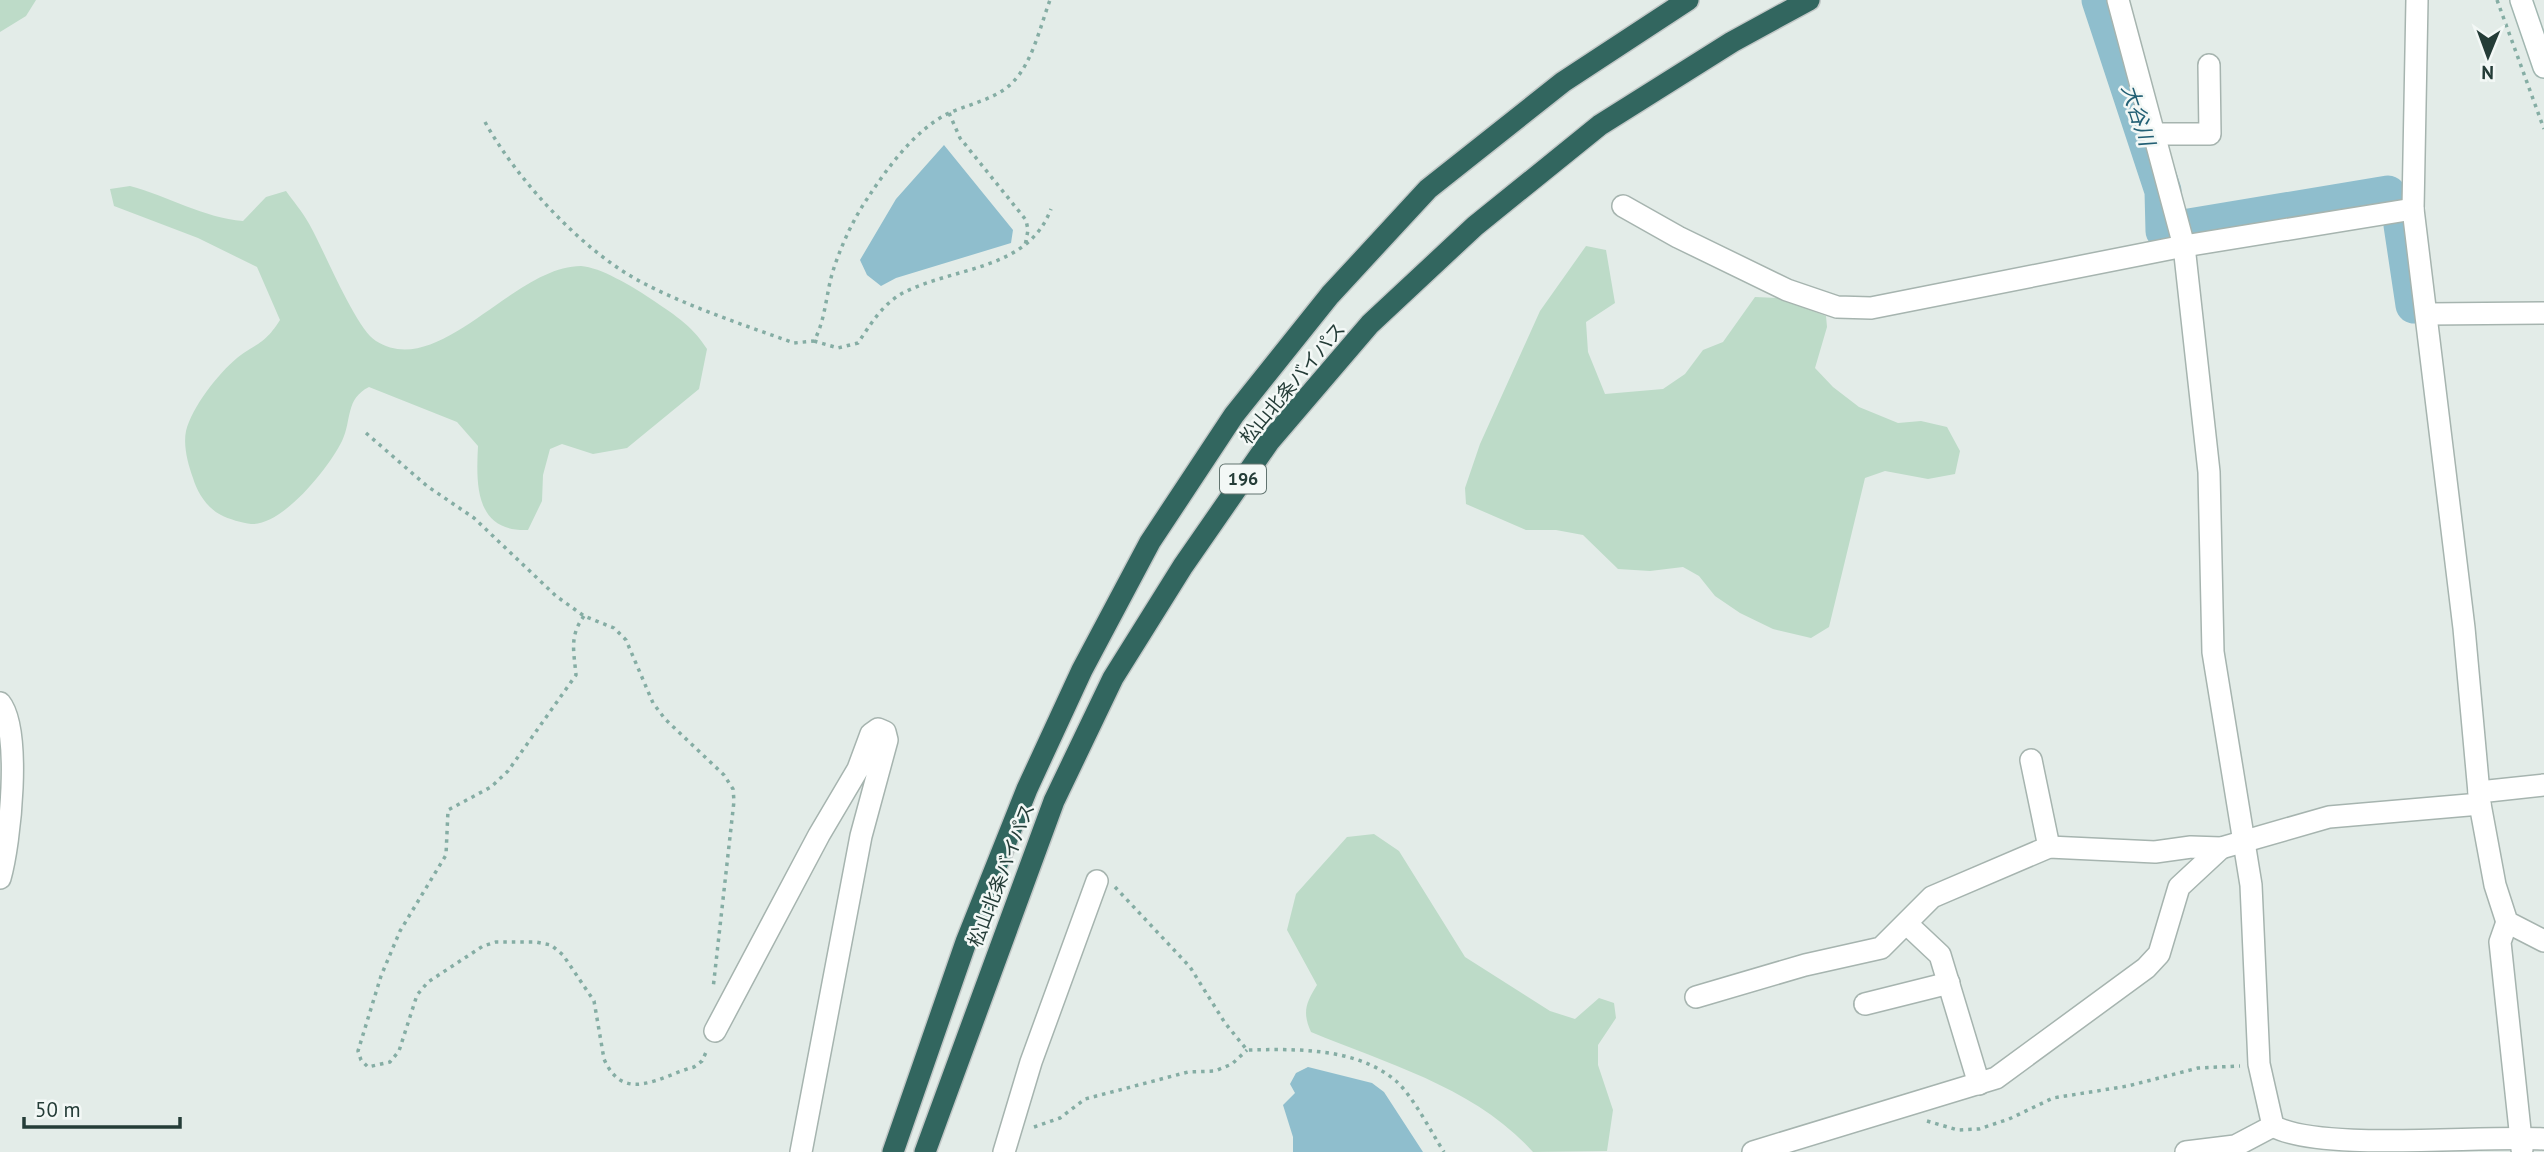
<svg xmlns="http://www.w3.org/2000/svg" width="2544" height="1152" font-family="'PT Sans','Noto Sans JP',sans-serif">
  <rect width="100%" height="100%" fill="#e3ece8"/>
  <g fill="#bddbc8">
    <polygon points="0,0 36,0 26,16 0,32"/>
    <path d="M130,186C168,196 204,218 243,221L266,197L286,191C293,201 302,211 308,222C323,247 355,328 376,341C439,381 513,266 581,266C600,267 633,287 648,297C673,314 691,324 707,349L699,389L627,448L593,454L562,444L550,449L543,475L542,501L528,530C475,532 476,485 478,446L457,422L369,387C345,399 352,420 342,441C330,466 283,526 251,524C243,523 228,519 221,515C207,508 197,492 193,478C188,464 183,446 186,431C192,407 218,374 237,358C258,342 264,345 280,320L257,267L198,238L114,206L110,189Z"/>
    <polygon points="1586,246 1606,250 1615,303 1586,322 1588,352 1605,394 1663,389 1685,374 1703,350 1723,342 1755,297 1778,298 1826,316 1827,327 1815,368 1833,387 1859,407 1898,423 1921,421 1947,427 1960,451 1955,474 1928,479 1885,471 1865,478 1829,627 1811,638 1773,629 1740,613 1715,596 1699,576 1683,567 1650,571 1618,569 1583,535 1556,530 1526,530 1466,504 1465,488 1480,444 1540,311"/>
    <path d="M1374,834L1399,851L1465,957L1550,1011L1575,1019L1599,998L1614,1003L1616,1018L1598,1045V1065L1613,1110L1607,1151L1533,1152C1476,1088 1388,1064 1311,1032C1302,1012 1306,1003 1317,985L1287,930L1296,894L1347,837Z"/>
  </g>
  <g fill="#8fbecd">
    <polygon points="944,145 1013,230 1011,243 896,278 881,286 867,275 860,260 896,199"/>
    <polygon points="1308,1067 1372,1083 1384,1092 1423,1152 1293,1152 1293,1137 1283,1105 1295,1093 1290,1084 1296,1073"/>
  </g>
  <g fill="none" stroke-linecap="round" stroke-linejoin="round">
    <g stroke="#8fbecd" stroke-width="37">
      <polyline points="2100,0 2163,191 2164,231"/>
      <polyline points="2402,225 2414,305"/>
      <polyline points="2189,227 2388,194"/>
    </g>
    <g stroke="#a6b4af" stroke-width="24">
      <g id="street">
        <path d="M2118,0L2184,246L2209,472L2213,652L2251,885L2259,1064L2273,1126C2320,1152 2481,1135 2544,1139"/>
        <polyline points="2417,0 2413,209 2464,628 2480,804 2495,885 2507,922 2544,941"/>
        <polyline points="2155,134 2210,134 2209,65"/>
        <polyline points="1623,206 1678,237 1787,290 1837,307 1871,308 2184,246 2413,209"/>
        <polyline points="2428,314 2544,313"/>
        <path d="M0,703C22,730 10,844 0,878"/>
        <polyline points="2031,760 2049,847"/>
        <polyline points="2479,792 2544,785"/>
        <polyline points="2507,922 2500,942 2522,1149"/>
        <polyline points="1907,924 1940,955 1979,1084"/>
        <polyline points="1696,997 1805,965 1881,948 1932,897 2049,847 2155,852 2191,847 2221,848 2329,817 2480,804"/>
        <polyline points="1865,1004 1949,983"/>
        <polyline points="715,1031 819,835 858,769 871,734 878,729 885,732 887,740 861,836 801,1152"/>
        <polyline points="1004,1152 1031,1062 1097,881"/>
        <polyline points="1753,1152 1996,1078 2146,968 2159,954 2179,887 2221,848"/>
        <polyline points="2186,1152 2235,1146 2273,1126"/>
      </g>
    </g>
    <g stroke="#a2b7b1" stroke-width="24">
      <polyline id="secondary" points="2521,0 2544,67"/>
    </g>
    <g stroke="#c2c8c7" stroke-width="24">
      <g id="highway">
        <polyline points="893,1152 966,942 1027,789 1082,670 1150,542 1234,415 1330,295 1428,189 1563,82 1688,0"/>
        <polyline points="925,1152 1054,801 1113,678 1183,566 1269,442 1370,324 1475,226 1600,125 1732,42 1809,0"/>
      </g>
    </g>
    <g stroke="#85ada4" stroke-width="3.5" stroke-dasharray="3.5 5" stroke-linecap="butt">
      <polyline points="2497,0 2544,129"/>
      <polyline points="949,113 960,138 1026,220 1028,230 1025,246"/>
      <path d="M485,122C517,180 585,254 645,284C692,308 744,325 794,343L814,341C825,321 826,296 832,274C840,248 853,219 869,196C888,167 914,132 945,115C967,104 996,100 1013,82C1033,61 1040,27 1050,0"/>
      <path d="M814,341L838,348L858,343C870,325 882,305 901,294C953,266 1027,272 1051,209"/>
      <polyline points="366,433 427,486 474,518 556,596 584,616 614,628 626,640 653,703 665,719 724,775 733,789 734,801 713,989"/>
      <path d="M584,616C569,636 574,652 576,675L508,771L491,787L448,810L446,855L400,931L381,976L358,1051L361,1060L368,1067L390,1062L399,1051L417,995L428,982L483,946L496,942H536L551,945L563,955L594,1001L604,1059C624,1105 660,1076 694,1067L702,1061L707,1050"/>
      <path d="M1115,887L1190,967L1225,1023L1247,1050C1296,1049 1356,1047 1396,1081C1413,1096 1431,1132 1444,1152"/>
      <polyline points="1927,1121 1958,1130 1979,1129 2009,1119 2053,1098 2128,1086 2198,1068 2240,1066"/>
      <polyline points="1034,1127 1060,1118 1085,1099 1188,1072 1215,1071 1232,1064 1247,1050"/>
    </g>
    <use href="#street" stroke="#fff" stroke-width="21"/>
    <use href="#secondary" stroke="#fff" stroke-width="21"/>
    <use href="#highway" stroke="#32665f" stroke-width="21"/>
  </g>
  <g text-anchor="middle" stroke-width="5" stroke-linejoin="round" paint-order="stroke">
    <rect fill="#f3f8f6" stroke="#627470" stroke-width="2" x="1220" y="464.5" width="46" height="29" rx="5"/>
    <g font-size="18" font-weight="bold" fill="#243c37">
      <text x="1243" y="485">196</text>
    </g>
    <g font-size="19" fill="#243c37" stroke="#f3f8f6">
      <text transform="translate(1292 383) rotate(-50)" y="7">松山北条バイパス</text>
      <text transform="translate(1001 875) rotate(-69)" y="7">松山北条バイパス</text>
    </g>
    <g font-size="21" font-style="italic" fill="#225f74" stroke="#f3f8f6">
      <text transform="translate(2138 115) rotate(72)" y="7">大谷川</text>
    </g>
  </g>
  <g transform="translate(2488 56) rotate(181)" stroke="#f3f8f6" stroke-width="5" paint-order="stroke">
  <path d="M0-5L12 26L0 18L-12 26Z" fill="#243c37"/>
  <text y="-10" font-size="19" font-weight="bold" text-anchor="middle" fill="#243c37">N</text>
  </g>
  <path d="M24 1117v10h156v-10" fill="none" stroke="#243c37" stroke-width="3.5"/>
  <text x="35" y="1117" font-size="21" fill="#243c37" stroke="#f3f8f6" stroke-width="5" paint-order="stroke">50 m</text>
</svg>
